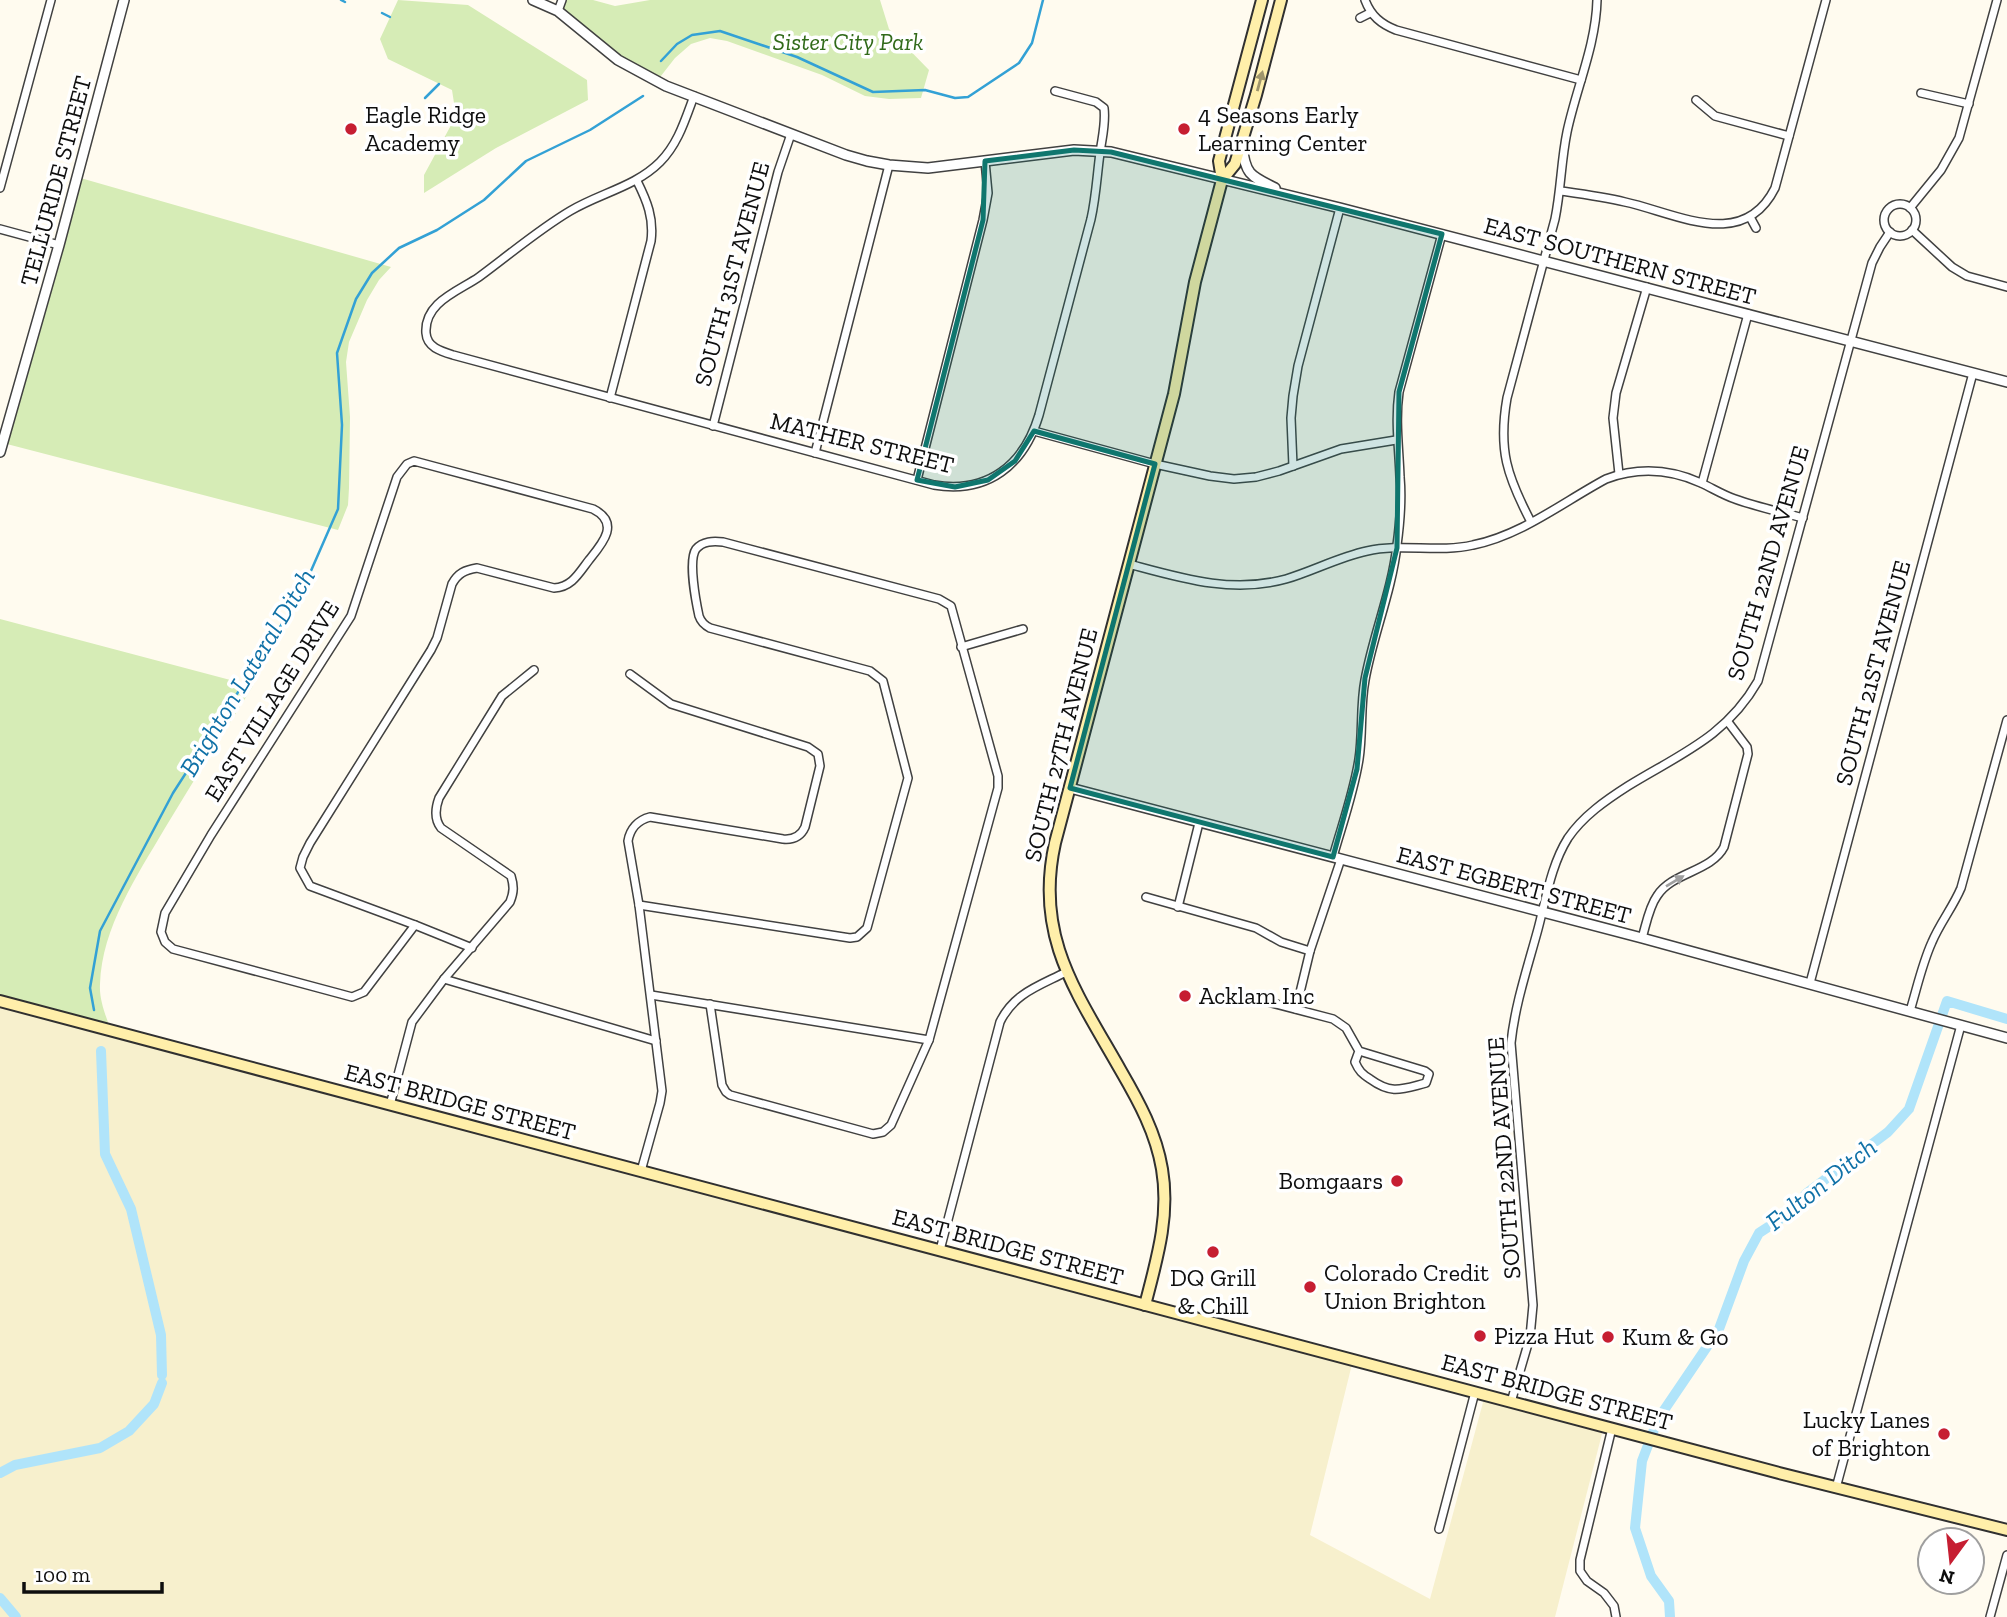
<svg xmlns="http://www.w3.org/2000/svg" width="2007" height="1617" font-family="'Zilla Slab',serif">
  <rect width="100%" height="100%" fill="#fffbef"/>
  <polygon fill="#f7f0cd" points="0,1001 1353,1360 1310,1535 1430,1599 1485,1395 1604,1426 1555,1617 0,1617"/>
  <g fill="#d6ecb6">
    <polygon points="398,0 468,5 587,80 588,100 496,148 424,193 424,175 456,116 452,90 388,59 380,39"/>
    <polygon points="562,0 593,0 615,6 650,0 880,0 889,29 929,70 921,98 889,99 865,96 822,75 727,41 710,38 691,44 675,58 657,81 618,60 558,11"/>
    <polygon points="77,177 391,267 379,280 367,300 349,342 346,362 350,417 349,488 348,505 338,530 3,443"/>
    <path d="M0,619L253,686C223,733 194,780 165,828C137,876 102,927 100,984C99,1000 106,1016 111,1031L0,1001Z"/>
  </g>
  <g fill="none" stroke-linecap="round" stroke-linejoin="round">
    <g stroke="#33a1d5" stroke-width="2.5">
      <polyline points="341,0 345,2"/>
      <polyline points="382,13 390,17"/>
      <polyline points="661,61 677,44 692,35 720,31 797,57 873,92 925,90 955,98 968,97 1019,63 1032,43 1043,0"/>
      <polyline points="425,98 439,84"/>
      <polyline points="94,1010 90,988 100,931 173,793 300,596 338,509 342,425 337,353 356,299 372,273 399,248 437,230 484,200 526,161 590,130 643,96"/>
    </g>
    <g stroke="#b0e4fa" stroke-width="10">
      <polyline points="101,1051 105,1154 131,1209 161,1335 162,1375"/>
      <polyline points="0,1473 15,1465 100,1448 129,1431 154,1404 162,1383"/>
      <polyline points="0,1598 16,1617"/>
      <polyline points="1670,1617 1669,1601 1651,1576 1635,1528 1642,1461 1658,1419 1719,1329 1744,1261 1759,1233 1791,1212 1807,1193 1888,1132 1909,1109 1947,1001 2007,1019"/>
    </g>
    <g stroke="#414141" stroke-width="10">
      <g id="minor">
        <path d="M1365,0C1371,16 1381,24 1396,30L1581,80"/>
        <polyline points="558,11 562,0"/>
        <polyline points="1360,18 1370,13"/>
        <polyline points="1921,93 1969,104"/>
        <path d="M694,96C685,120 678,144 660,162C635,187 600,193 570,211C538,230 509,255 479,277C459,291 424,302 426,333C427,347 440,351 453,355L934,485C988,494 1024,465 1039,415L1091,219C1096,197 1097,175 1100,153C1102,137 1106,124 1104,108L1096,102L1055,91"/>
        <polyline points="1696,100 1715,116 1789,136"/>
        <polyline points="0,188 51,0"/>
        <path d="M1561,191C1582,194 1604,197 1625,202C1676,213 1743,252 1775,188L1826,0"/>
        <circle cx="1900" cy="220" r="16"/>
        <polyline points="1910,208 1941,170 1959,138 1997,0"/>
        <polyline points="1750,217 1756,228"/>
        <polyline points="0,229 59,245"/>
        <polyline points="1912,230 1952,267 1967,276 2007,287"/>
        <path d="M610,398L651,241C654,218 647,201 637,181"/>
        <polyline points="713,426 778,172 791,134"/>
        <polyline points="1034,431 1155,464 1210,476 1234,479 1256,477 1279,471 1341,449 1396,440"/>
        <polyline points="815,453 889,165"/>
        <path d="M414,461L593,509C621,523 602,544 589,560C579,573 572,587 554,588L477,568C465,570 458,573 452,584L437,638L431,650L310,843L303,857L300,868L310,886L415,925L364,992L352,997L341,994L173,949L165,942L161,932L165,913L211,835L351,616L397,477L407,464Z"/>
        <polyline points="1293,466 1291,418 1293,396 1298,366 1340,208"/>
        <polyline points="1619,474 1613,418 1616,393 1647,287"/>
        <polyline points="917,480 983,220 988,193 985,161"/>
        <polyline points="1702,483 1748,314"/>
        <path d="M1531,522C1507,476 1498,450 1507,398L1555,219C1561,190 1561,161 1567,132C1576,89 1596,45 1597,0"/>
        <path d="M1129,564C1181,578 1232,594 1286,579C1313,571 1339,557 1367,551C1402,543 1438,553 1473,545C1522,535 1563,502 1606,479C1638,467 1670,469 1701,483C1712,488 1723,495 1735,499C1757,507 1781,512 1803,518"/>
        <polyline points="961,647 1023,629"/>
        <path d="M630,674L671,704L808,747L818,754L820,766L805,827C801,836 794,840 783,839L650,817C638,820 630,829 628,841L639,905L662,1091L660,1103L641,1171"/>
        <path d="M1333,857C1342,825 1354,792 1359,759C1363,733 1360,706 1365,680C1373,635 1392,591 1397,545C1400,523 1402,499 1400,477C1399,448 1395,421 1399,392L1442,234"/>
        <polyline points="1146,897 1256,928 1281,942 1310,951"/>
        <path d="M639,905L850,938L857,937L867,928L908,778L883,681L870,671L710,628C704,625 701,622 699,616C696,602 688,560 696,549C703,541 713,541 723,542L939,599L951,606L998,776V788L929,1040L891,1125L883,1132L873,1134L730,1095L726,1092L722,1085L710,1004"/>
        <polyline points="1178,907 1199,823"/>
        <polyline points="415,925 472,948"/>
        <path d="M1642,938C1646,925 1649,907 1657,896C1672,872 1711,872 1724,847L1748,754L1747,747L1728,722"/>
        <polyline points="444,979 656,1041"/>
        <polyline points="1810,983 1973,373"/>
        <polyline points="651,995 929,1040"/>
        <path d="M1249,997L1333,1019L1346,1028L1359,1051L1425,1071L1429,1074L1426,1083C1402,1089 1392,1095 1370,1079C1362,1074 1359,1071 1355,1062L1359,1051"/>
        <polyline points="1296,1009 1310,951 1341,859"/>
        <path d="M1910,1011C1917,988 1922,964 1932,942C1940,923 1953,907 1961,888L2007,720"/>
        <path d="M390,1105L412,1022L444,979L510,902C514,892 514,886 511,876L441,828C434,819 435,809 439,798L502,696L534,670"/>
        <path d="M940,1250L1000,1022C1014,993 1039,986 1066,972"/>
        <path d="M1511,1402L1530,1337L1533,1305L1511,1043C1515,1004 1528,966 1538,929C1546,899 1551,865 1568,838C1583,816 1606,800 1628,786C1680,754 1726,737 1758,681L1872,263L1880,247L1890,232"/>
        <polyline points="1612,1428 1580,1560 1580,1571 1587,1581 1604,1593 1614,1606 1616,1617"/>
        <polyline points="1836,1488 1961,1025"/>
        <polyline points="1439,1529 1475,1392"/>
        <polyline points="1990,1617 2007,1555"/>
      </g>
    </g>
    <g stroke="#414141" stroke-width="12">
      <g id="tertiary">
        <polyline points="533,0 558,11 618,60 666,86 846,155 867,161 889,165 928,168 1074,150 1111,152 1340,208 2007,382"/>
        <path d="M1242,145C1245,174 1250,176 1275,188"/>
        <polyline points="0,452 59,245 124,0"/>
        <polyline points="1070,788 1642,938 2007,1038"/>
      </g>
    </g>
    <g stroke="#303030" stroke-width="14">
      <g id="secondary">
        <polyline points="1222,180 1235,164 1256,95 1281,0"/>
        <polyline points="0,1001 1779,1473 2007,1530"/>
        <path d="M1145,1305C1157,1259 1170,1216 1162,1169C1156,1133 1139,1102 1121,1071C1077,993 1034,937 1055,843L1174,394L1195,282L1222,180L1219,161L1262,0"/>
      </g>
    </g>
    <use href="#minor" stroke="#fff" stroke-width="7"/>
    <use href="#tertiary" stroke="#fff" stroke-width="9"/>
    <use href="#secondary" stroke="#ffefaa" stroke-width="10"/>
  </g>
  <defs><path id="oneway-solid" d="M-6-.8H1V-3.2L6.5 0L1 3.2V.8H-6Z" transform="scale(1.75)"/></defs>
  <use fill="#9f956c" href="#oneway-solid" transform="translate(1260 81) rotate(-75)"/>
  <use fill="#9f9f9f" href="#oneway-solid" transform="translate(1675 881) rotate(-31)"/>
  <path fill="#0f766e" fill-opacity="0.2" stroke="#0f766e" stroke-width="5" stroke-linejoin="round" d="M1074,150L1111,152L1442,234L1399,392L1397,548L1365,678L1357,769L1333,857L1070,788L1155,464L1034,431L1015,461L988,480L955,487L917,480L983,220L985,161Z"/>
  <g fill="#c61e32" stroke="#fff" stroke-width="2.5">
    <circle cx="351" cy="129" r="7"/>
    <circle cx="1184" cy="129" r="7"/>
    <circle cx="1185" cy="996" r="7"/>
    <circle cx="1397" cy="1181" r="7"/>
    <circle cx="1213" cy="1252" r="7"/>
    <circle cx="1310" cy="1287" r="7"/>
    <circle cx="1480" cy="1336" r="7"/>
    <circle cx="1608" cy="1337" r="7"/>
    <circle cx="1944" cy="1434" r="7"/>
  </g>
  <g text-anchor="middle" stroke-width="7" stroke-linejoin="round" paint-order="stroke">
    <g font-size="24" font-style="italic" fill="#316a1a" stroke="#fff">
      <text x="848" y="50">Sister City Park</text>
    </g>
    <g font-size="24" fill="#0e0e0e" stroke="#fff" text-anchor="start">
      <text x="365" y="123">Eagle Ridge<tspan x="365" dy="28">Academy</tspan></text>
      <text x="1198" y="123">4 Seasons Early<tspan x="1198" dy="28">Learning Center</tspan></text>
      <text x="1199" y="1004">Acklam Inc</text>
      <text x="1383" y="1189" text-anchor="end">Bomgaars</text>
      <text x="1324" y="1281">Colorado Credit<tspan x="1324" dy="28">Union Brighton</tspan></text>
      <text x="1213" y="1286" text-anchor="middle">DQ Grill<tspan x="1213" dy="28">&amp; Chill</tspan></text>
      <text x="1494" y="1344">Pizza Hut</text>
      <text x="1622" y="1345">Kum &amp; Go</text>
      <text x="1930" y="1428" text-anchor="end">Lucky Lanes<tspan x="1930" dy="28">of Brighton</tspan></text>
    </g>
    <g font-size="24" fill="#0e0e0e" stroke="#fff">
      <text transform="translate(56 181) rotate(-75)" y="8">TELLURIDE STREET</text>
      <text transform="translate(1620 261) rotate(15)" y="8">EAST SOUTHERN STREET</text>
      <text transform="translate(732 274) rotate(-75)" y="8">SOUTH 31ST AVENUE</text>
      <text transform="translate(862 443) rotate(14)" y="8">MATHER STREET</text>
      <text transform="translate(1768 563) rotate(-74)" y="8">SOUTH 22ND AVENUE</text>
      <text transform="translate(1873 673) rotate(-75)" y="8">SOUTH 21ST AVENUE</text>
      <text transform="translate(272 701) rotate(-58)" y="8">EAST VILLAGE DRIVE</text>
      <text transform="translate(1061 745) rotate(-76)" y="8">SOUTH 27TH AVENUE</text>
      <text transform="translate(1514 885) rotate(15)" y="8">EAST EGBERT STREET</text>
      <text transform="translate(460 1102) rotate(15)" y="8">EAST BRIDGE STREET</text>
      <text transform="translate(1504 1158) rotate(-94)" y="8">SOUTH 22ND AVENUE</text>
      <text transform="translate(1008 1247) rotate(15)" y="8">EAST BRIDGE STREET</text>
      <text transform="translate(1557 1392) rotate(15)" y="8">EAST BRIDGE STREET</text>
    </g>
    <g font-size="26" font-style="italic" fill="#1071a7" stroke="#fff">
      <text transform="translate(247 672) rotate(-59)" y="9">Brighton Lateral Ditch</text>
      <text transform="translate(1821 1184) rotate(-38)" y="9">Fulton Ditch</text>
    </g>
  </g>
  <g transform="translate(1951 1561) rotate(195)"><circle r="33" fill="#ffffff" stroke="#9f9f9f" stroke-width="2"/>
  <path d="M0-5L12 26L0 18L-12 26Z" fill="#c61e32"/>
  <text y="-10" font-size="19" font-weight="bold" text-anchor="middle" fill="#0e0e0e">N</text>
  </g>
  <path d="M24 1582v10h138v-10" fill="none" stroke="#0e0e0e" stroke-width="3.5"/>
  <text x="35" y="1582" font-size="21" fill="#0e0e0e" stroke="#ffffff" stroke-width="5" paint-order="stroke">100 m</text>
</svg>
